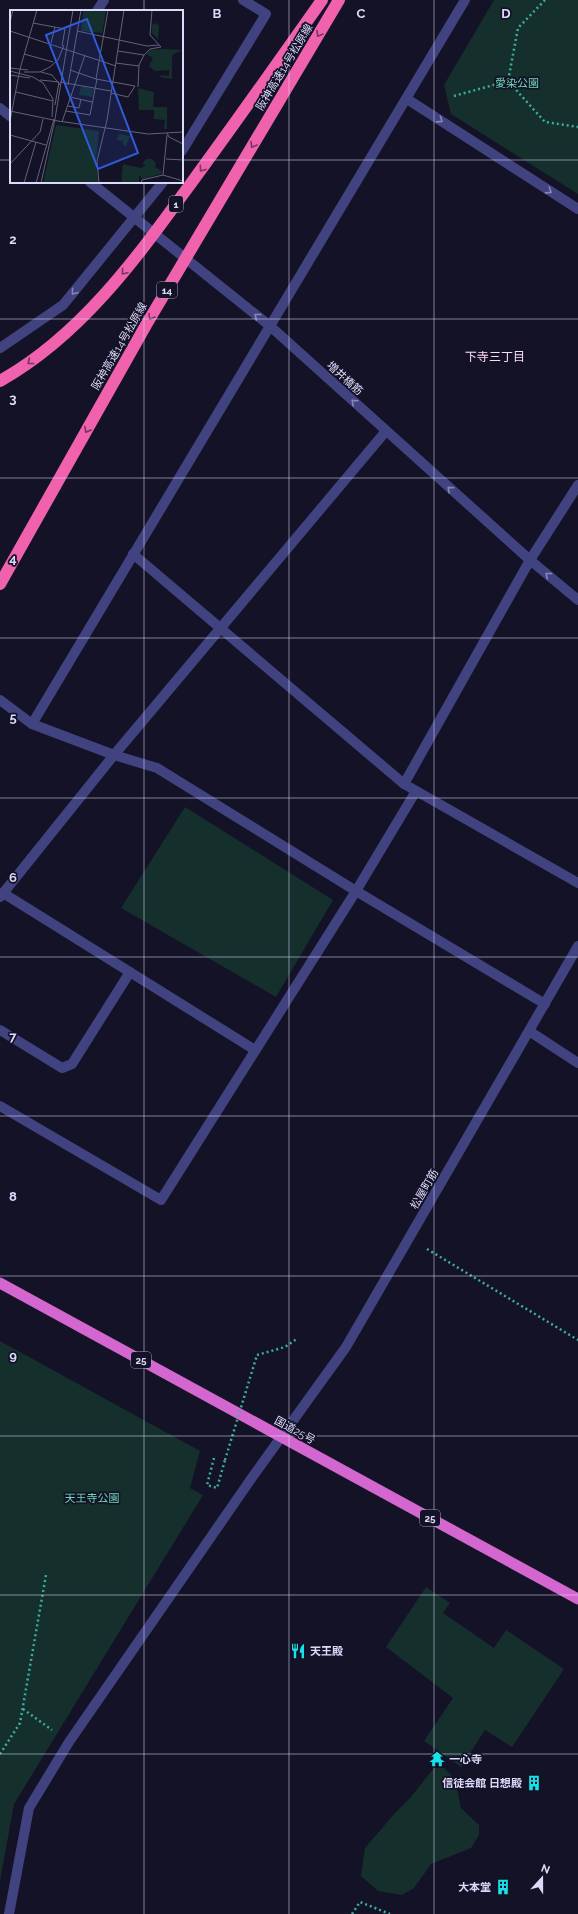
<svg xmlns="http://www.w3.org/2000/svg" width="578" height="1914" font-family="Raleway,'Noto Sans JP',sans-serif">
  <rect width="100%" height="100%" fill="#141226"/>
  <g fill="#152f2d">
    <polygon points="494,0 578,0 578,194 451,114 444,85"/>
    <polygon points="185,807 333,900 276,997 121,908"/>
    <polygon points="0,1341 200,1451 190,1488 203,1495 14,1804 0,1881"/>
    <polygon points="426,1587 450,1603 443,1613 494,1648 506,1630 564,1669 512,1747 485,1730 461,1767 424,1741 453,1698 386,1647"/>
    <polygon points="434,1768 444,1768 455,1779 461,1808 479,1825 479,1835 471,1848 431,1864 414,1888 402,1895 378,1891 361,1876 365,1848 395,1813 410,1798"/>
  </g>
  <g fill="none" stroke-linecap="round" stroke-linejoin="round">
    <g stroke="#3caea0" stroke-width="2.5" stroke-dasharray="2 3" stroke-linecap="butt">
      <polyline points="545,0 518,28 508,81 545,122 578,127"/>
      <polyline points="454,96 508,81"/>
      <polyline points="427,1249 578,1340"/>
      <polyline points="257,1355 285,1347 298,1338"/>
      <polyline points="214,1458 207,1485 217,1488 225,1460"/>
      <polyline points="23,1709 52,1730"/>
      <polyline points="0,1754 20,1723 46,1575"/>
      <polyline points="352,1914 360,1902 390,1914"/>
    </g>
    <g stroke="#414380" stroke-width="10">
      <polyline points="97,11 104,0"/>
      <polyline points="407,99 578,209"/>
      <polyline points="0,108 11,117"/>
      <polyline points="182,151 266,14 243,0"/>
      <polyline points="90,182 270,326 530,560 578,600"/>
      <polyline points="0,348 63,305 163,182"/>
      <polyline points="133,554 404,784 578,883"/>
      <polyline points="0,700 32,724 114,755 157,768 356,891 545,1004"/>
      <polyline points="3,893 255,1050"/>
      <polyline points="0,897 114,755 386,431"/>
      <polyline points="0,1030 62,1068 72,1064 130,972"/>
      <polyline points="529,1031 578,1063"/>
      <polyline points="0,1106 161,1200 356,891 416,791"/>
    </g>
    <g stroke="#414380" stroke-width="10">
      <polyline points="32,724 465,0"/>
      <polyline points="404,784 530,560 578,485"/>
      <polyline points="9,1914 29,1808 69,1742 251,1479 346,1347 578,946"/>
    </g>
    <polyline stroke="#d466d0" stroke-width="11" points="0,1283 578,1599"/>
    <polyline stroke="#3caea0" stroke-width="2.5" stroke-dasharray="2 3" stroke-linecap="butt" points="225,1460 257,1355"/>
    <g stroke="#f061ae" stroke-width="12">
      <path d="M0,381C82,335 138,256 192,182C236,122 279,61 322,0"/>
      <polyline points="0,584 146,325 339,0"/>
    </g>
  </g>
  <defs><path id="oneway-chevron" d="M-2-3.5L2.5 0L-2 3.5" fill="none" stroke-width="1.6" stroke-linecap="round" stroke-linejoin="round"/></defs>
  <g stroke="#773663">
    <use href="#oneway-chevron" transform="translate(319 34) rotate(121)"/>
    <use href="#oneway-chevron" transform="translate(253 145) rotate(121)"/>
    <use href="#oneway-chevron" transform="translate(202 169) rotate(126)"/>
    <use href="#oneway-chevron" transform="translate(124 272) rotate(130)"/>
    <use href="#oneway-chevron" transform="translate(151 317) rotate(121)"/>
    <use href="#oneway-chevron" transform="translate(30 362) rotate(142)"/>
    <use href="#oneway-chevron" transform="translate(87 430) rotate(119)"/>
  </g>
  <g stroke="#8787b7">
    <use href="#oneway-chevron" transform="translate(440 120) rotate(33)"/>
    <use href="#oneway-chevron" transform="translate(549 191) rotate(33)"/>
    <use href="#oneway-chevron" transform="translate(74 292) rotate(130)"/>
    <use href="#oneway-chevron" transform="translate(257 316) rotate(-142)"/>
    <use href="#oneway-chevron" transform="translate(354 402) rotate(-138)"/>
    <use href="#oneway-chevron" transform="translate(450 489) rotate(-138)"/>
    <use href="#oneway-chevron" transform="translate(548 575) rotate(-141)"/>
  </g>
  <path fill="none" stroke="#dcdafb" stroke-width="1" stroke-opacity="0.55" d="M144,0V11M289,0V1914M434,0V1914M0,160H11M182,160H578M144,182V1914M0,319H578M0,478H578M0,638H578M0,798H578M0,957H578M0,1116H578M0,1276H578M0,1436H578M0,1595H578M0,1754H578"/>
  <defs>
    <g id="restaurant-bare" transform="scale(1.2)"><path d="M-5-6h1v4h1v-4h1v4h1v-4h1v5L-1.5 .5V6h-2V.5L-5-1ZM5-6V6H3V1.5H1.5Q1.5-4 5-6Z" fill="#19e1e9" stroke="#141226" stroke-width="2.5" paint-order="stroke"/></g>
    <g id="temple-bare" transform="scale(1.2)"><path d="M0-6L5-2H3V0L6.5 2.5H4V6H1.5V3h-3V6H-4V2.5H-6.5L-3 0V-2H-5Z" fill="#19e1e9" stroke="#141226" stroke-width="2.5" paint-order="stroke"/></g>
    <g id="building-bare" transform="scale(1.2)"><path d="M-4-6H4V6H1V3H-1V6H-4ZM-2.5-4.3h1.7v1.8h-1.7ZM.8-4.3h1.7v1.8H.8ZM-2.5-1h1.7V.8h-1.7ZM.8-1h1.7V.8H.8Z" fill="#19e1e9" stroke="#141226" stroke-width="2.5" paint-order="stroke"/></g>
  </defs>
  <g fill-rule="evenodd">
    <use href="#restaurant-bare" x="298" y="1651"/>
    <use href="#temple-bare" x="437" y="1759"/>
    <use href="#building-bare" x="534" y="1783"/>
    <use href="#building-bare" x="503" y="1887"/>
  </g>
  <g text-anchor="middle" stroke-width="3.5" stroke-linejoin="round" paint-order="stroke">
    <g fill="#141226" stroke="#a09ebb" stroke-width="1">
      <rect x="169" y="196" width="14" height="16" rx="3"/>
      <rect x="157" y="282" width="20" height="16" rx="3"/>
      <rect x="131" y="1352" width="20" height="16" rx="3"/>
      <rect x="420" y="1510" width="20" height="16" rx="3"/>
    </g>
    <g font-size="10" font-weight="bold" fill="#dcdafb">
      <text x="176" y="208">1</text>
      <text x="167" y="294">14</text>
      <text x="141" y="1364">25</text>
      <text x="430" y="1522">25</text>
    </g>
    <g font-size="11" fill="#dcdafb" stroke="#141226">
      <text transform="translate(284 67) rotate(-59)" y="4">阪神高速14号松原線</text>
      <text transform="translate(119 346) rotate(-60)" y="4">阪神高速14号松原線</text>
      <text transform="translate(345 378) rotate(42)" y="4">増井橋筋</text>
      <text transform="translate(424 1189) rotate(-60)" y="4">松屋町筋</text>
      <text transform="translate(295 1430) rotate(29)" y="4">国道25号</text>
    </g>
    <g font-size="11" fill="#6cd5b4" stroke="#141226">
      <text x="517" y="87">愛染公園</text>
      <text x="92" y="1502">天王寺公園</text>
    </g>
    <g font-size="11" font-weight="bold" fill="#dcdafb" stroke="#141226" text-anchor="start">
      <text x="310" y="1655">天王殿</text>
      <text x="449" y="1763">一心寺</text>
      <text x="522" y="1787" text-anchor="end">信徒会館 日想殿</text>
      <text x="491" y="1891" text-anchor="end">大本堂</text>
    </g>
    <g font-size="12" fill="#fcdcf2" stroke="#141226">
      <text x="495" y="361">下寺三丁目</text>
    </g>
  </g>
  <g transform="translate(10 10)">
    <rect width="173" height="173" fill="#141226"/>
    <path d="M73,0H96L92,23L71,21ZM146,13L149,16L148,29L142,23V15ZM152,39L173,40L162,45V69L150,67L151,65L159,66V60L145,61L139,56L143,48L136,44L140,40ZM71,76L84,79L82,87L69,85ZM128,78L144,82L143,97H157V119H154L155,110L144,109V100H129ZM46,115L89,121L86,151L88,173H33ZM109,124L120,126L116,136L113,135V131L107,130ZM136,149H142L146,153L145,157L152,161L151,164L132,169L129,165V173H111L113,154L131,158L135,156L133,153Z" fill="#152f2d"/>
    <path fill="none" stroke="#64627b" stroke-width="1" d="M0,12L3,0M23,13L55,19L52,36M0,21L106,56M67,21L137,36L149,35M41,33L45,17M108,41L134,45L140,39L151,37L140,25L142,0M14,44L43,52M106,53L129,56M0,58L18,60M60,60L86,69L125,76L118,87L101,83M0,61L23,67L33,73L43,89L42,107M14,62H30L40,57L48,50L54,35M31,62L42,65L50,75M0,65L20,68M86,69L98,0M30,70L49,72L45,95M50,72L101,81M58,75L71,0M128,77L129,55L134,45M6,82L43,91M60,87L82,92M58,96L69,98L71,89M0,101L48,111L138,124L173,122M56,101L80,105L87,69M0,111L10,59L27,0M52,112L75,45M157,123L159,127L173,134M0,125L36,135M156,149L173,150M0,154L30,122L33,109M153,165L157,125M14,173L26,132M26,173L44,109M31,173L45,109L63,0M89,173L87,151L97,110L114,0M131,173L132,170L153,165L173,171"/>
    <path fill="#305cdc" fill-opacity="0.15" stroke="#305cdc" stroke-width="2" d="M77,9L128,143L88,159L36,25Z"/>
    <rect width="173" height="173" fill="none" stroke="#dcdafb" stroke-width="2"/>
  </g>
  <g font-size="13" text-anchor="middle" font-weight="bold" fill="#dcdafb" stroke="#141226" stroke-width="3.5" stroke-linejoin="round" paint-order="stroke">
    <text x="217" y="18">B</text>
    <text x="361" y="18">C</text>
    <text x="506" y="18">D</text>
    <text x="13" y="244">2</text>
    <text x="13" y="403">3</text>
    <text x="13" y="563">4</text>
    <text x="13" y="722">5</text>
    <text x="13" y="882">6</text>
    <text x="13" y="1041">7</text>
    <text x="13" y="1201">8</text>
    <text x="13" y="1360">9</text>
  </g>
  <g transform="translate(542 1878) rotate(21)" stroke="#141226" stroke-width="3" paint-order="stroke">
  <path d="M0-3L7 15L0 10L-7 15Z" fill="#dcdafb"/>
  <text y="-6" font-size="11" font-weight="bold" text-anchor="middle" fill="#dcdafb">N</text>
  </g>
</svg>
